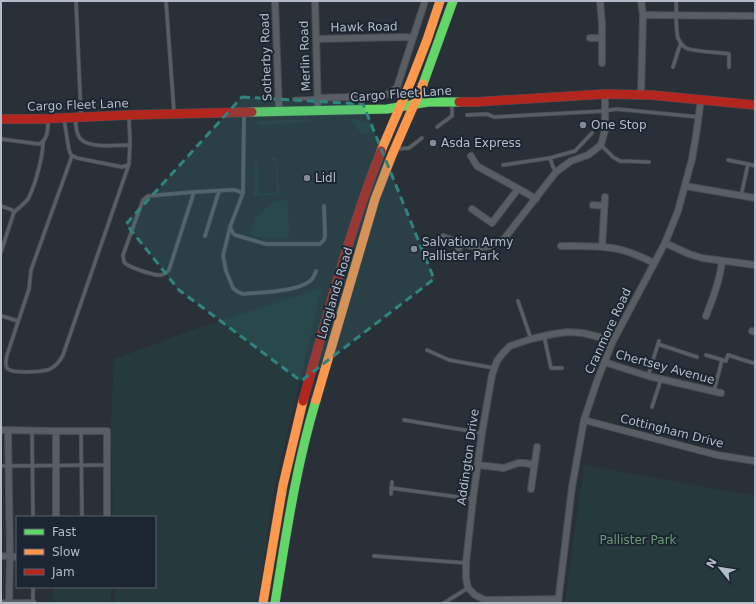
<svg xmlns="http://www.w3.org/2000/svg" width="756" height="604" font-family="'DejaVu Sans',sans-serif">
  <rect width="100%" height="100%" fill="#293037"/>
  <g fill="#263a3d">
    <polygon points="311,119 311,122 256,125 258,122 260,121"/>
    <polygon points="351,119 376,123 372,131 362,135"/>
    <polygon points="272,158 277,158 279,195 253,196 255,188 254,165 255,162 258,161 259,194 277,192 276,160 271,160"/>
    <polygon points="288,200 289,238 266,239 250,235 256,217 271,203 275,201"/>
    <polygon points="322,288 275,485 257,603 115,603 115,587 155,587 155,517 113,517 111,423 114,359 193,330"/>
    <polygon points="584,465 755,496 755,603 565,603"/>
    <rect x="54" y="587" width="57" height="16"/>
  </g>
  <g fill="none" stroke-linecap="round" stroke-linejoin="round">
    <g stroke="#474c52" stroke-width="4.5">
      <g id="lane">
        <polyline points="76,1 81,115"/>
        <polyline points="166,1 174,112"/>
        <path d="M676,1C677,13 675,27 678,38C680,42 682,46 686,48C695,52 718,52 729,54V67"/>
        <polyline points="673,67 679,48 681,44"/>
        <polyline points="294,99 317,98"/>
        <path d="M244,114L243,193L230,227L223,256L226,271L233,288L238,292L243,294C261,292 296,292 310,281C313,279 315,274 316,271"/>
        <polyline points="467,115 487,114 494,117 605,111 616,109 699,117"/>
        <polyline points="64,119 69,150 71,155 77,158 122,167 126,166 129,164 130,142 129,117"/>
        <path d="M75,119C76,124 76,130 78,135C84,150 117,145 130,145"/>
        <polyline points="437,127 452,116 452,104"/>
        <path d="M1,139L39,144C48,140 48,129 48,120"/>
        <polyline points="601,145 613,157 620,161 649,162"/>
        <polyline points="398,149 409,148 422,138"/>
        <path d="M72,156L68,167L31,270L29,289L7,355C6,359 5,364 7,368C11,374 44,372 50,369C56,366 60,361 63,355L129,164"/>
        <polyline points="550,158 553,167 556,172"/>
        <polyline points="728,160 748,164 741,196"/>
        <polyline points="748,164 755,166"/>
        <polyline points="503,165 550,158 575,151 592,133"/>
        <path d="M194,192L169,270C166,273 164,275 161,275C155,276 127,267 124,262C124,261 123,256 123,255L143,200L148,196L194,192L231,190H235L243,193"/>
        <polyline points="1,206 12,210 14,212 1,252"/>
        <path d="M14,212C19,208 24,204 28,199C31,194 33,187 35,182C39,168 43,157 43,142"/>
        <polyline points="230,227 233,233 235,235 266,244 320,244 324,240 325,236 324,206"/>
        <polyline points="205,236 219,191"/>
        <polyline points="518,301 531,339"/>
        <polyline points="2,316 18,321"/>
        <polyline points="544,336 551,368 562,368"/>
        <polyline points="658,344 697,357"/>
        <polyline points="427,350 449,360 494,368"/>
        <polyline points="706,355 726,361 728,355 753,363"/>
        <polyline points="648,376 659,341"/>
        <polyline points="714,391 722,360"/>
        <polyline points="652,407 661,379"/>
        <polyline points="404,420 482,433"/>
        <polyline points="32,431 33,517"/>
        <polyline points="81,431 82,517"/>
        <polyline points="1,466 107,465"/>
        <polyline points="391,488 473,499"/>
        <polyline points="391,494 392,482"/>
        <polyline points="374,556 466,563"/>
        <polyline points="33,603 33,587"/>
        <polyline points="444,603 468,588"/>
      </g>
    </g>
    <g stroke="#474c52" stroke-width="8">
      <g id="street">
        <polyline points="275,1 279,111"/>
        <polyline points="315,1 318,111"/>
        <polyline points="600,1 602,24 602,63"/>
        <polyline points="643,15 755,16"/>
        <polyline points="590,38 602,38"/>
        <polyline points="316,39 404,37 413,38"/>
        <polyline points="641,94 643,15 641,1"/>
        <path d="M317,98L383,96C389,94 393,92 397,87L425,1"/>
        <polyline points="471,156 477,166 526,193 536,199"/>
        <polyline points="685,186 755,198"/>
        <polyline points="593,205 604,206"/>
        <polyline points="472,209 492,223 518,189"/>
        <path d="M443,237C459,242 479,252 496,244C498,243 501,241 504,239L556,172L571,161L588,155L601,145L605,130V94"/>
        <polyline points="665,243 689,254 702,258 755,265"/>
        <path d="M561,246C580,246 599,245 618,249C631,252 642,257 654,263"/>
        <polyline points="602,247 605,197"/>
        <polyline points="456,255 461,243"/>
        <path d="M706,316C713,298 720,280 722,261"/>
        <polyline points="752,331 755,332"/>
        <polyline points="604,362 648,376 721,393"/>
        <polyline points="584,420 717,455 755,461"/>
        <polyline points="1,430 56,431 107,431 107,517"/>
        <polyline points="8,430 10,556 9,603"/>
        <polyline points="56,431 56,517"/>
        <polyline points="478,465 504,468 518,463 525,463 534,465"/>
        <polyline points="531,489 537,447"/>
        <polyline points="1,556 17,557"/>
        <polyline points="558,599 485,600 475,595 468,588 466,578 466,563 473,499 482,433 492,375 497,361 503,353 510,346 531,339 553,334 568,332 583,333 599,337 612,343"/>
        <polyline points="1,603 33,603"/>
        <polyline points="558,603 572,487 584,420 597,381 612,343 665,243 678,211 692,159 696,136 701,99"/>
      </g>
    </g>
    <g stroke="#474c54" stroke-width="10">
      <g id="fast">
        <polyline points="423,84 453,1"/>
        <polyline points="252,112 387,109 428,102 459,102"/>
        <path d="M275,603C286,535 296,466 316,400"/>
      </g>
    </g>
    <g stroke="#474c54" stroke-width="10">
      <g id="slow">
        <polyline points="381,151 411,81 427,40 440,1"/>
        <polyline points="316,400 375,199 392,155 423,84"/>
        <polyline points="263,603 283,485 303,401"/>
      </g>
    </g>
    <g stroke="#474c54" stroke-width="10">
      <g id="jam">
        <polyline points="459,102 475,102 605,94 651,95 755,105"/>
        <polyline points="1,119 40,119 129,115 252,112"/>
        <path d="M303,401C327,317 349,232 381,151"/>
      </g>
    </g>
    <use href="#lane" stroke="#595e65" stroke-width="3"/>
    <use href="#street" stroke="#595e65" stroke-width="6"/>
    <use href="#fast" stroke="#63d668" stroke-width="9"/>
    <use href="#slow" stroke="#ff974d" stroke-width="9"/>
    <use href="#jam" stroke="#b3261e" stroke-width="9"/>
  </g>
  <path fill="#308480" fill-opacity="0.2" stroke="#308480" stroke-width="3" stroke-dasharray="8 5" stroke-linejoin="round" d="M242,97L363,104L434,279L301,381L179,290L126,224Z"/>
  <g fill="#838b95" stroke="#1c2632" stroke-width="1.5">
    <circle cx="583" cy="125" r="4"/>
    <circle cx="433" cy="143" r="4"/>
    <circle cx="307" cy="178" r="4"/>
    <circle cx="414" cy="249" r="4"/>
  </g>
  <g text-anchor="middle" stroke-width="4" stroke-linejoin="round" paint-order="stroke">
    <g font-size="12" fill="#b3bcc8" stroke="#1c2632">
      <text transform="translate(364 27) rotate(-1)" y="4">Hawk Road</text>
      <text transform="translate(305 56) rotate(-92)" y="4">Merlin Road</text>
      <text transform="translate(266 57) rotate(-92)" y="4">Sotherby Road</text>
      <text transform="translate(401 94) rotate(-4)" y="4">Cargo Fleet Lane</text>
      <text transform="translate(78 105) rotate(-2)" y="4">Cargo Fleet Lane</text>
      <text transform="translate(335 293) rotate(-73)" y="4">Longlands Road</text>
      <text transform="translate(608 331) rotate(-65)" y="4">Cranmore Road</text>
      <text transform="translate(665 367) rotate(15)" y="4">Chertsey Avenue</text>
      <text transform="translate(672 431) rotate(14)" y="4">Cottingham Drive</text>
      <text transform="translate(468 457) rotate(-82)" y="4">Addington Drive</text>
    </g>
    <g font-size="12" fill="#b3bcc8" stroke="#1c2632" text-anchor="start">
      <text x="591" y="129">One Stop</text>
      <text x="441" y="147">Asda Express</text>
      <text x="315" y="182">Lidl</text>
      <text x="422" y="246">Salvation Army<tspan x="422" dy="14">Pallister Park</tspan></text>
    </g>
    <g font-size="12" fill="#6a9a73" stroke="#1c2632">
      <text x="638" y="544">Pallister Park</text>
    </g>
  </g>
  <rect width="756" height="604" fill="none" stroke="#b3bcc8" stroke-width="4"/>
  <rect x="16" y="516" width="140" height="72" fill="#1c2632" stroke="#58626e"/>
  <rect x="24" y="529" width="20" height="6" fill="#63d668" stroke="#58626e"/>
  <text x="52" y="536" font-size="12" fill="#b3bcc8">Fast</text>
  <rect x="24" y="549" width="20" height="6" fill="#ff974d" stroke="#58626e"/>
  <text x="52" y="556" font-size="12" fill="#b3bcc8">Slow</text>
  <rect x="24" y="569" width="20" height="6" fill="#b3261e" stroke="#58626e"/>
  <text x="52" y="576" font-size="12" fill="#b3bcc8">Jam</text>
  <g transform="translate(720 568) rotate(300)" stroke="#1c2632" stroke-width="3" paint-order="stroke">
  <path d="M0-3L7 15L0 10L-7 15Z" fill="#b3bcc8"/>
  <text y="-6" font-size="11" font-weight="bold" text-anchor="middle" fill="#b3bcc8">N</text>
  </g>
</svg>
